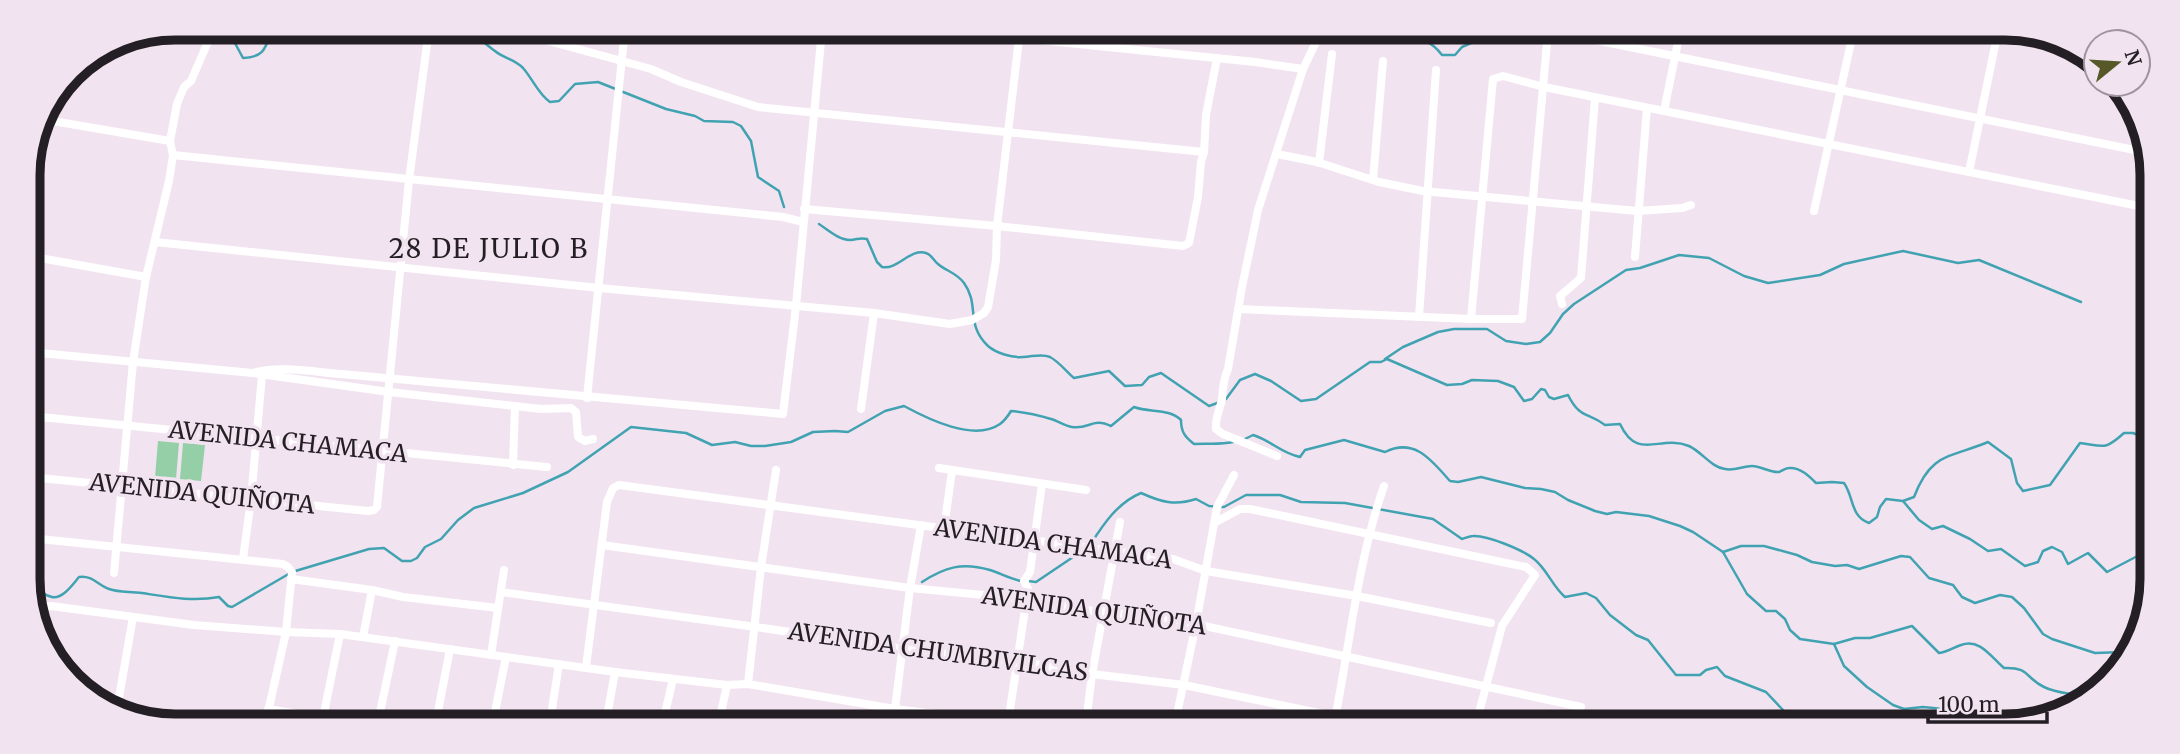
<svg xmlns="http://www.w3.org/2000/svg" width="2180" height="754" font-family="Merriweather,serif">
  <rect width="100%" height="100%" fill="#f2e3f0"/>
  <g fill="#94cfa8">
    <polygon points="158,441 179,443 176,479 155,477"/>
    <polygon points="183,443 205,445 201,481 180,479"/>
  </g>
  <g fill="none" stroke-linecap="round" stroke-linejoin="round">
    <g stroke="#41a3b1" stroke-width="2.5">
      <path d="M217,28L229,32L243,58C266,57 265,47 273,28"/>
      <path d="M366,29C384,43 393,51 411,29"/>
      <path d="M463,29C476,34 484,43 495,51C503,58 514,59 523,68C532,78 539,95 550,102L559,101L575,84L598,82L666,109L695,116L704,121L733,122L741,126L751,141L758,177L779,191L784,207"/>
      <polyline points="167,30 186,36 207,28"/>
      <polyline points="1351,31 1360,33 1376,31"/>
      <path d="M1385,31C1409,45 1423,30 1442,55H1455L1462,47L1496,32"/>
      <path d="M2026,33C2028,43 2033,46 2043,47L2052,40H2055"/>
      <path d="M819,224C828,230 839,240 850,240C857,240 859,237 867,239L877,262L882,267C898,270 910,248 926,253C932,255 934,261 938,264C946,271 957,273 964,283C980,305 965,324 988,346C996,353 1012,358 1023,357C1032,357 1041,353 1050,357C1058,361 1067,372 1074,378L1109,371L1125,386L1142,385L1149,377L1161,373L1209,406L1220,402"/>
      <polyline points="1385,359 1403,347 1438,332 1454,329 1487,329 1506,341 1526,344 1540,342 1550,333 1563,314 1574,304 1626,270 1640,268 1679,255 1709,258 1744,276 1768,283 1820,275 1844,264 1903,251 1958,263 1979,260 2081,302"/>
      <path d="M1226,399L1240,380L1255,374L1271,381L1301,401L1316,399L1370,362H1381L1387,359L1447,385L1462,384L1472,380L1498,381L1514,387L1524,401L1532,399L1541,389L1545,390L1549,397L1554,399L1568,395C1580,419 1588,412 1605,425L1620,424C1638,462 1659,434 1689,446C1702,452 1712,468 1725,469C1735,471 1743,466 1752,466C1761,466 1770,473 1779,472C1782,471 1785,468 1789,468C1800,467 1809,476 1816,483L1832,482L1844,483C1854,497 1850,516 1869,523L1877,517L1880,507L1886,499L1903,501L1914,497C1931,452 1950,458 1988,442L2011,459L2017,483L2023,491L2050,485L2080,443C2104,446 2104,451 2124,433H2133L2148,439"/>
      <path d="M1243,440L1253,435C1270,440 1281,453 1300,457L1305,450L1344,440L1385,452C1415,437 1432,461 1450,481L1458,482L1481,477L1525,488L1541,489L1555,492L1568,500L1595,511L1607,514L1616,512L1649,516L1680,526L1693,532L1723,552L1747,594L1766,611H1776L1785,619L1790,630L1800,639L1834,644L1855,638H1870L1912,626L1939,653C1948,652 1952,648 1961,645C1980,638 1991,657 2004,668C2030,667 2025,678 2044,687C2056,693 2082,696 2095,695"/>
      <polyline points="1903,501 1919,520 1932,529 1943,526 1970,539 1988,551 2001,549 2025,566 2038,562 2043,551 2052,547 2062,552 2068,564 2088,553 2107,572 2147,551"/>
      <path d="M1090,545C1103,525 1117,503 1141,493C1161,502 1175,506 1196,499L1209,506L1224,507L1246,495H1280L1301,502L1345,503L1433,519L1462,539C1466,538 1469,536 1473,536C1487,535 1523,550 1534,559C1547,569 1552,586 1565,597L1586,593L1596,598L1610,615L1636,635L1648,640L1676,675H1700L1706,670L1717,667L1725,676L1766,692L1797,725"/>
      <polyline points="1723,552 1741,546 1764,546 1797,555 1812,562 1835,566 1847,565 1859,569 1901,556 1910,557 1929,578 1953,585 1962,597 1975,603 2000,595 2012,597 2024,608 2043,634 2052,639 2095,653 2124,652"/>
      <polyline points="1028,581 1036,582 1085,549"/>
      <path d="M922,582C945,567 962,562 990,570C1000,573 1010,579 1021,581"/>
      <path d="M31,591C41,589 42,595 52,597C63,599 73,584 79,577C92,575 98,585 109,589C120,593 130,591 142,593C168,597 192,602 219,597L228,606L232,607L292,572L369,549L384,548L402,561H411L417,558L425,547L441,539L458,520L474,508L523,493L568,472L631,427L686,433L712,445L735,442L751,446H765L791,442L813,432L835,431L848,432L885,411L904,406C928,419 974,442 1000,424C1004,421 1008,416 1011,411C1025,412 1038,415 1051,419C1058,421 1065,426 1072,427C1089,430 1092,417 1111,426L1134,407C1150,413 1169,408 1181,420C1181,432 1185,437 1194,444C1208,443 1219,445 1233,442"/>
      <polyline points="1834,644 1844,666 1867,687 1893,705 1904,709 1923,707 1964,711 1988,726"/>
      <polyline points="1904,709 1906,721 1909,725"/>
    </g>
    <g stroke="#fff" stroke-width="8">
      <polyline points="505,29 651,69 681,82 758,107 1204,152"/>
      <polyline points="940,30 1255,62 1303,69"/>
      <polyline points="1556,32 2149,153"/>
      <polyline points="1664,111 1680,32"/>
      <polyline points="41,119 170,141"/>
      <polyline points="1277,154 1317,162 1379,182 1423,191 1637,211 1682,208 1691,205"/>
      <polyline points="173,155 783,217 803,222"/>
      <polyline points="1319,163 1332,54"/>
      <polyline points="1969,172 1996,41"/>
      <polyline points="1373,180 1383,61"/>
      <polyline points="804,209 997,226 1183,246 1189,243 1198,197 1201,162 1204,152 1206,115 1217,58"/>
      <polyline points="1814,211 1853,33"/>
      <polyline points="155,242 599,288 874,313 950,324 972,320 984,313 988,307 996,260 997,226 1020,30"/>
      <polyline points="29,256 146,277"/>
      <polyline points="1635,257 1647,108"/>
      <polyline points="1562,304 1560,296 1581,278 1595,98"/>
      <polyline points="1238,309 1471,319 1522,319 1548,32"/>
      <polyline points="1419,317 1436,70"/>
      <polyline points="1471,319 1493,79 1503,76 1544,87 2149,208"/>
      <polyline points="29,352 253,373 389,392 541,409 571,408 576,412 578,437 585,441 593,439"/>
      <path d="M253,373C280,365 313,372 341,374L783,414L796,306L822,30"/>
      <polyline points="587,398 625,29"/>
      <polyline points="861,409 874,313"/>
      <polyline points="30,416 547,467"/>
      <path d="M1277,456L1223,434L1216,429C1215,417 1220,410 1222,399C1223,388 1223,380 1228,369L1242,287L1258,210L1303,69L1317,40L1324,31"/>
      <polyline points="513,465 515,406"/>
      <polyline points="939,468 1086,490"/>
      <polyline points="30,477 368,511 374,510 377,507 409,180 429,29"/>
      <polyline points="1214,523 1240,509 1250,509 1526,567 1535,575 1502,626 1476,724"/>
      <polyline points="944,528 952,471"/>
      <polyline points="30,538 283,564 288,567 292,572 286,632 266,721"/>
      <polyline points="602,545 910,588 1026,599 1104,613 1158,616 1581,707"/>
      <polyline points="243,559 251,499 262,375"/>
      <polyline points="114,573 133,362 146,277 169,181 173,155 170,141 177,104 184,87 191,81 214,28"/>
      <polyline points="291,579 372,590 403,597 498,608"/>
      <polyline points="501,592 756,627 903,649 1017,661 1092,674 1184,685 1372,724"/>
      <polyline points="31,609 51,606 194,625 286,632 340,634 615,672 727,685 748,684 895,709 1011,723"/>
      <polyline points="363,637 372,590"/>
      <polyline points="491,655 504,570"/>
      <polyline points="586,667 607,502 613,488 619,485 1173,559 1206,571 1357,596 1491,623"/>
      <polyline points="748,684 761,567 776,470"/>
      <polyline points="117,709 133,617"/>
      <polyline points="268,709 342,721"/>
      <polyline points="895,709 910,588 921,525"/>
      <polyline points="323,718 340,634"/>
      <polyline points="378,722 395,641"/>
      <polyline points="436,722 450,649"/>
      <polyline points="493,722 506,657"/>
      <polyline points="550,722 559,664"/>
      <polyline points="606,722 615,672"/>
      <polyline points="663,722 673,679"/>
      <polyline points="719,722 727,685"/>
      <polyline points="1008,723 1028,589 1024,581 1030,572 1042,484"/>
      <polyline points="1086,723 1092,674 1120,522"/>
      <polyline points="1175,724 1196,624 1217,507 1234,475"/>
      <path d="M1334,724C1350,645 1357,563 1384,486"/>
    </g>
  </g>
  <g text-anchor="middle" stroke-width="7" stroke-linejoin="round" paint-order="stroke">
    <g font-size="24" fill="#241f24" stroke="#f2e3f0">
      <text transform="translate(288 442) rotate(6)" y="8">AVENIDA CHAMACA</text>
      <text transform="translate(202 494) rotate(6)" y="8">AVENIDA QUIÑOTA</text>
      <text transform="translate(1053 544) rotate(8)" y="8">AVENIDA CHAMACA</text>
      <text transform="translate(1094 611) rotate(8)" y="8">AVENIDA QUIÑOTA</text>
      <text transform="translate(938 652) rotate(8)" y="8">AVENIDA CHUMBIVILCAS</text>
    </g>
    <g font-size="26" letter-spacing="2" fill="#241f24" stroke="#f2e3f0">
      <text x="489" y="258">28 DE JULIO B</text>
    </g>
  </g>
  <path d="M0 0H2180V754H0ZM175 40H2005A135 135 0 0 1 2140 175V579A135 135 0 0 1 2005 714H175A135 135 0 0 1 40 579V175A135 135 0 0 1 175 40Z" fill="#f2e3f0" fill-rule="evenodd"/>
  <path fill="none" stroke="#241f24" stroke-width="9" d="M175 40H2005A135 135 0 0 1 2140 175V579A135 135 0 0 1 2005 714H175A135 135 0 0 1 40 579V175A135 135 0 0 1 175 40Z"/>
  <g transform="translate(2117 63) rotate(72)"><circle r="33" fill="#f2e3f0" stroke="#a0959e" stroke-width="2"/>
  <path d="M0-5L12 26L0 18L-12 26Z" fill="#565927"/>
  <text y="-10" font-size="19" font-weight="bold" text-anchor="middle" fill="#241f24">N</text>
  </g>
  <path d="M1928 712v10h119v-10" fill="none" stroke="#241f24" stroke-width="3.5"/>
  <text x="1938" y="712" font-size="21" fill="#241f24" stroke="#f2e3f0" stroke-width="5" paint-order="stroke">100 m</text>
</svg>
